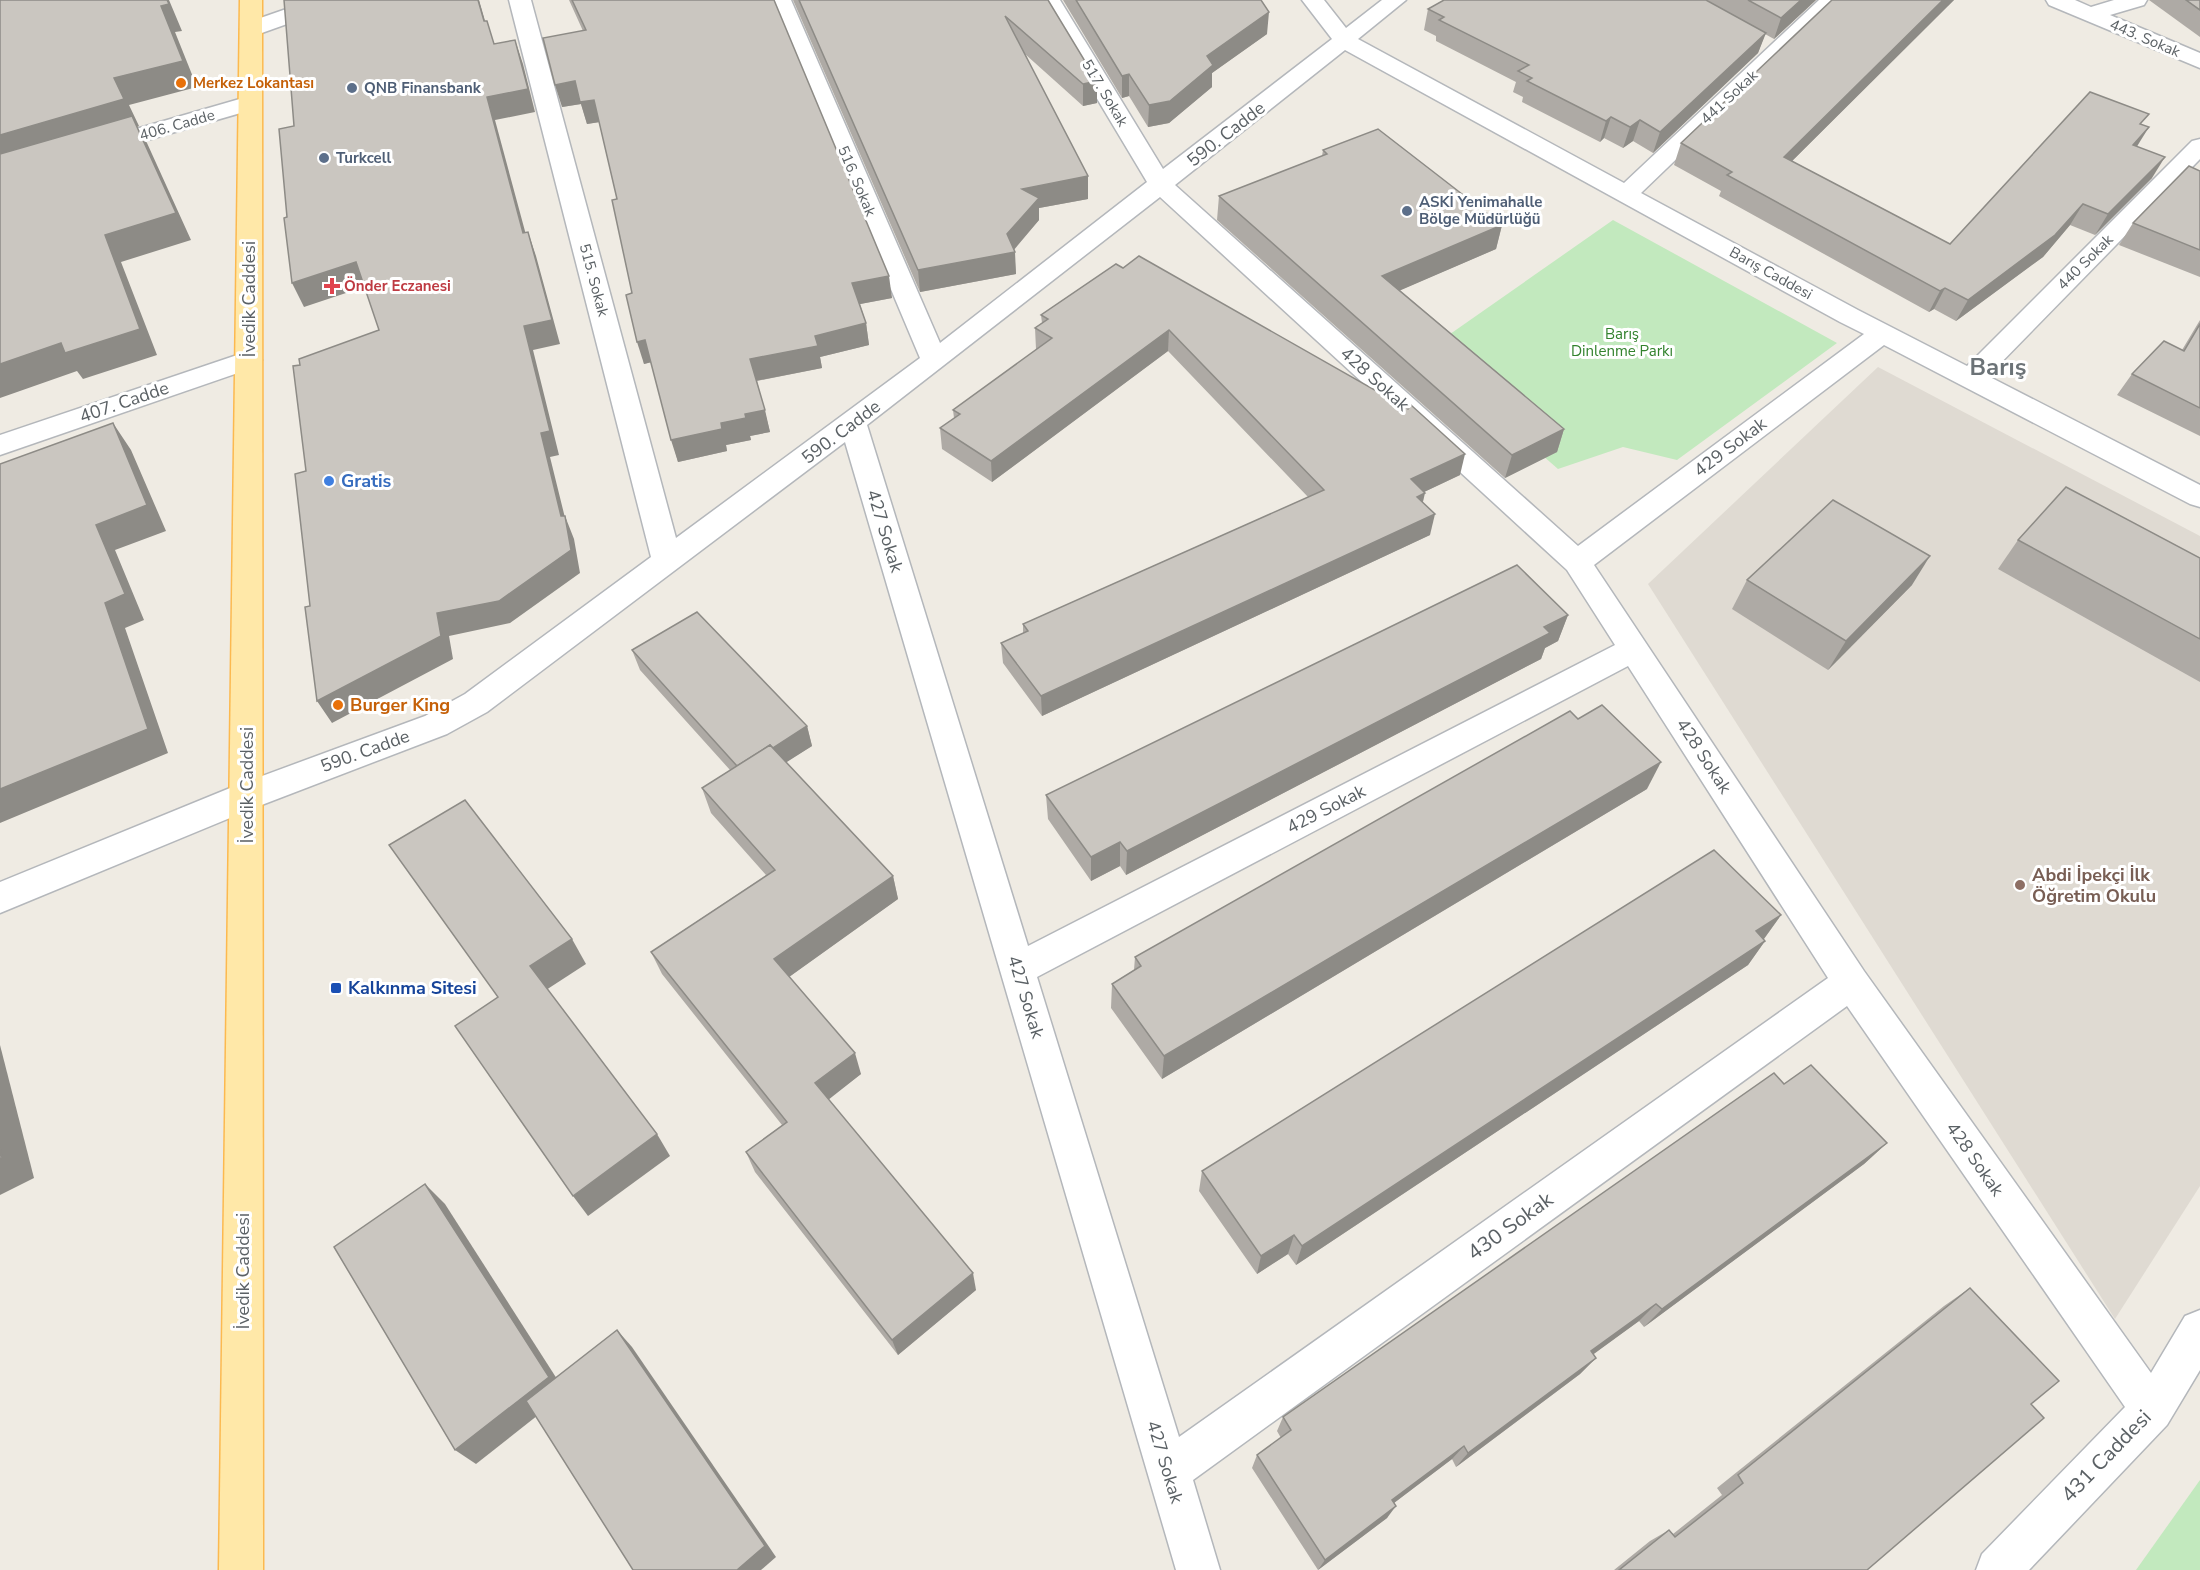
<svg xmlns="http://www.w3.org/2000/svg" width="2200" height="1570" font-family="'Nunito Sans',sans-serif">
  <rect width="100%" height="100%" fill="#efebe3"/>
  <polygon fill="#dfdad2" points="1878,367 2200,536 2200,1186 2115,1319 1648,584"/>
  <g fill="#c2e9be">
    <polygon points="1613,220 1837,343 1677,460 1623,447 1558,469 1422,350 1453,332"/>
    <polygon points="2200,1480 2200,1570 2136,1570"/>
  </g>
  <g fill="none" stroke-linecap="round" stroke-linejoin="round">
    <g stroke="#b4b7bb" stroke-width="3">
      <g id="minor">
        <polygon points="312,0 343,0 340,5 259,34 251,35 243,34 240,29 243,24"/>
        <path d="M509,0H531L676,538L920,358L769,0H791L940,343L1147,182L1038,0H1060L1163,169L1332,39L1302,0H1324L1346,28L1382,0H1406L1358,39L1624,183L1819,0H1842L1641,193L1858,310L1967,366L2192,141L2200,139V159L1988,376L2200,485V507L2190,504L1884,345L1594,565L1864,971L2151,1373L2185,1316L2200,1310V1370L2167,1425L2029,1570H1976L1982,1554L2125,1407L1847,1006L1193,1480L1220,1570H1176L845,442L487,712L447,734L259,806L0,913V882L235,786L425,716L465,694L651,557ZM1345,50L1840,322L1864,334L1578,546L1175,185ZM1160,197L1567,570L1615,645L1028,946L867,425ZM1628,666L1828,978L1179,1437L1037,977Z"/>
        <polygon points="2046,0 2075,0 2091,7 2114,0 2147,0 2144,5 2110,15 2200,53 2200,68 2049,5"/>
        <polygon points="250,96 258,98 261,103 258,108 99,154 91,152 87,147 91,142"/>
        <polygon points="249,351 258,354 262,360 258,366 0,455 0,435"/>
      </g>
    </g>
    <g stroke="#fcb94f" stroke-width="3">
      <polygon id="major" points="240,0 262,0 263,1570 219,1570"/>
    </g>
    <use href="#minor" fill="#fff" fill-rule="evenodd"/>
    <use href="#major" fill="#ffe8a8" fill-rule="evenodd"/>
  </g>
  <g fill="#aeaaa5">
    <polygon points="569,0 774,0 892,298 860,304 866,323 869,345 820,357 822,368 757,381 770,432 750,436 751,440 726,445 727,451 678,462 651,362 644,364 632,293 617,199 599,122 587,124 581,104 562,107 583,31"/>
    <polygon points="793,0 1048,0 1097,103 1083,106 1025,54 1088,199 1039,208 1039,220 1014,250 1016,274 920,292"/>
    <polygon points="1063,0 1261,0 1267,34 1212,73 1212,87 1169,123 1148,127 1129,96 1122,98"/>
    <polygon points="1444,0 1816,0 1774,39 1765,34 1758,53 1653,153 1633,141 1623,148 1604,138 1600,142 1522,102 1523,97 1513,92 1516,82 1436,41 1436,36 1424,30 1428,9"/>
    <polygon points="1832,0 1954,0 1792,161 1950,244 2143,124 2137,146 2152,178 2095,235 2070,225 2043,257 1956,321 1934,309 1929,312 1719,196 1721,191 1674,165 1681,143"/>
    <polygon points="2149,0 2200,0 2200,37"/>
    <polygon points="1323,150 1502,225 1496,249 1400,290 1564,429 1557,452 1505,478 1217,220 1219,196 1322,156"/>
    <polygon points="2200,171 2200,277 2119,245 2133,223"/>
    <polygon points="1116,264 1460,475 1424,492 1423,502 1430,535 1042,716 1003,663 1001,643 1023,633 1023,624 1308,497 1168,351 992,482 942,449 940,428 954,418 953,410 1037,350 1036,349 1035,328 1042,323 1041,315"/>
    <polygon points="2200,320 2200,436 2117,395 2132,374 2182,350"/>
    <polygon points="2018,540 2200,558 2200,682 1998,569"/>
    <polygon points="1747,580 1912,585 1828,670 1732,609"/>
    <polygon points="1568,615 1558,641 1545,648 1541,659 1126,875 1120,866 1091,881 1048,819 1046,795"/>
    <polygon points="632,650 807,726 812,746 786,762 893,876 898,899 789,977 861,1074 828,1099 976,1290 898,1355 755,1172 746,1152 782,1125 662,974 651,952 766,875 711,813 702,788 730,770 640,670"/>
    <polygon points="1647,789 1162,1079 1111,1008 1112,984 1134,970 1135,957"/>
    <polygon points="1781,915 1764,939 1765,941 1748,965 1296,1265 1288,1254 1257,1274 1199,1191 1202,1171"/>
    <polygon points="1784,1084 1887,1143 1864,1164 1644,1327 1639,1321 1593,1354 1596,1358 1580,1374 1456,1467 1452,1459 1394,1503 1387,1518 1318,1570 1252,1468 1257,1455 1281,1438 1277,1431 1283,1417"/>
    <polygon points="1970,1288 2031,1404 1867,1570 1614,1570 1650,1541 1669,1530 1673,1534 1722,1495 1717,1488 1944,1306"/>
  </g>
  <g fill="#8d8b86">
    <polygon points="167,0 169,0 182,31 175,32 197,87 129,105 139,126 137,127 147,143 191,240 121,262 157,355 83,379 77,371 0,398 0,135 114,78 161,6"/>
    <polygon points="478,0 479,0 492,45 484,21"/>
    <polygon points="1801,0 1816,0 1774,39 1781,18"/>
    <polygon points="1943,0 1954,0 1775,178 1784,157"/>
    <polygon points="1269,12 1267,34 1212,73 1212,87 1169,123 1148,127 1149,105 1207,56"/>
    <polygon points="1766,33 1758,53 1653,153 1660,132"/>
    <polygon points="515,40 523,64 535,112 495,120 532,257 523,233 487,97"/>
    <polygon points="1129,74 1129,96 1122,98 1122,76"/>
    <polygon points="575,81 594,100 600,122 587,124 581,104 562,107 555,85"/>
    <polygon points="1097,81 1097,103 1083,106 1083,84"/>
    <polygon points="1611,117 1604,138 1600,142 1606,121"/>
    <polygon points="1640,120 1633,141 1623,148 1630,127"/>
    <polygon points="2149,127 2136,148 2133,145"/>
    <polygon points="2165,157 2152,178 2095,235 2108,214"/>
    <polygon points="1088,176 1088,199 1039,208 1039,220 1011,253 1015,252 1016,274 920,292 918,270 1007,234 1022,189"/>
    <polygon points="2083,204 2070,225 2043,257 1956,321 1968,300"/>
    <polygon points="1502,225 1496,249 1378,300 1382,276"/>
    <polygon points="528,232 536,256 560,344 533,350 559,455 550,457 568,530 565,516 574,539 580,573 510,623 449,636 453,659 332,723 317,701 437,613 561,516 541,433 524,326"/>
    <polygon points="356,262 367,286 304,307 292,283"/>
    <polygon points="889,276 892,298 855,305 852,283"/>
    <polygon points="1945,288 1934,309 1929,312 1940,291"/>
    <polygon points="866,323 869,345 820,357 822,368 755,381 750,359 815,336"/>
    <polygon points="1169,330 1168,351 992,482 991,461"/>
    <polygon points="645,340 652,362 644,364 637,342"/>
    <polygon points="765,410 770,432 750,436 751,440 726,445 727,451 678,462 671,440 745,414"/>
    <polygon points="113,423 131,450 166,531 115,550 144,620 125,628 168,753 0,823 0,789 105,603 96,525"/>
    <polygon points="1564,429 1557,452 1505,478 1512,455"/>
    <polygon points="1465,454 1460,475 1407,500 1411,479"/>
    <polygon points="1425,493 1420,514 1417,497"/>
    <polygon points="1435,514 1430,535 1042,716 1041,696"/>
    <polygon points="1930,556 1912,585 1828,670 1846,641"/>
    <polygon points="1568,615 1558,641 1545,648 1541,659 1126,875 1127,851"/>
    <polygon points="807,726 812,746 746,788 740,769"/>
    <polygon points="1661,762 1647,789 1162,1079 1164,1056"/>
    <polygon points="1120,842 1120,866 1091,881 1091,857"/>
    <polygon points="893,876 898,899 782,982 774,959"/>
    <polygon points="1781,915 1763,940 1756,931"/>
    <polygon points="572,939 586,964 546,990 530,966"/>
    <polygon points="1765,941 1748,965 1296,1265 1302,1246"/>
    <polygon points="0,1045 34,1178 0,1195"/>
    <polygon points="855,1053 861,1074 823,1104 815,1083"/>
    <polygon points="657,1134 670,1156 588,1216 573,1196"/>
    <polygon points="1887,1143 1864,1164 1644,1327 1662,1309"/>
    <polygon points="425,1184 445,1204 566,1393 476,1464 455,1450"/>
    <polygon points="1294,1235 1288,1254 1257,1274 1261,1256"/>
    <polygon points="973,1273 976,1290 898,1355 892,1340"/>
    <polygon points="1656,1304 1639,1321 1576,1367 1591,1351"/>
    <polygon points="617,1330 632,1347 776,1557 761,1570 737,1570"/>
    <polygon points="1596,1358 1580,1374 1456,1467 1468,1453"/>
    <polygon points="1464,1446 1452,1459 1382,1512 1392,1500"/>
    <polygon points="1396,1506 1387,1518 1318,1570 1325,1560"/>
  </g>
  <g fill="#cac6c0" stroke="#8d8b86" stroke-width="1.5">
    <polygon points="0,0 167,0 169,4 161,6 183,61 114,78 124,99 0,135"/>
    <polygon points="284,0 478,0 484,21 487,21 494,44 515,40 528,89 487,97 523,233 528,232 552,320 524,326 550,431 541,433 561,516 565,516 571,550 499,601 437,613 441,636 317,701 305,607 310,606 295,474 306,471 293,366 300,365 299,359 379,330 356,262 292,283 284,218 287,217 279,129 294,126"/>
    <polygon points="572,0 774,0 889,276 852,283 866,323 815,336 818,346 750,359 765,410 745,414 746,418 721,423 722,429 671,440 645,340 637,342 626,295 632,293 612,200 617,199 594,100 580,102 575,81 555,85 543,38 586,30"/>
    <polygon points="799,0 1048,0 1097,81 1083,84 1005,16 1088,176 1022,189 1039,198 1007,234 1015,252 918,270"/>
    <polygon points="1076,0 1261,0 1269,12 1207,56 1213,65 1170,101 1149,105 1129,74 1122,76"/>
    <polygon points="1444,0 1706,0 1766,33 1660,132 1640,120 1630,127 1611,117 1606,121 1527,81 1532,78 1518,71 1529,65 1439,20 1444,17 1428,9"/>
    <polygon points="1748,0 1801,0 1781,18"/>
    <polygon points="1832,0 1943,0 1784,157 1950,244 2090,92 2149,114 2140,124 2149,127 2133,145 2165,157 2108,214 2083,204 2055,235 1968,300 1945,288 1940,291 1727,175 1732,172 1681,143"/>
    <polygon points="2186,0 2200,0 2200,10"/>
    <polygon points="132,116 176,213 105,235 140,329 65,353 61,343 0,364 0,154"/>
    <polygon points="1378,129 1502,225 1382,276 1564,429 1512,455 1219,196 1327,154 1323,150"/>
    <polygon points="2189,166 2200,171 2200,250 2133,223"/>
    <polygon points="1139,256 1408,409 1411,405 1465,454 1411,479 1425,493 1417,497 1435,514 1041,696 1001,643 1028,631 1023,624 1324,490 1169,330 991,461 940,428 960,414 953,410 1052,338 1035,328 1048,319 1041,315 1116,264 1123,268"/>
    <polygon points="2200,324 2200,408 2132,374 2164,341 2184,351"/>
    <polygon points="113,423 147,505 96,525 125,594 105,603 148,729 0,789 0,464"/>
    <polygon points="2066,487 2200,558 2200,639 2018,540"/>
    <polygon points="1833,500 1930,556 1846,641 1747,580"/>
    <polygon points="1517,565 1568,615 1544,627 1550,633 1127,851 1120,842 1091,857 1046,795"/>
    <polygon points="697,612 807,726 773,748 770,745 737,766 632,650"/>
    <polygon points="1602,705 1661,762 1164,1056 1112,984 1141,966 1135,957 1570,711 1578,719"/>
    <polygon points="770,745 893,876 774,959 855,1053 815,1083 973,1273 892,1340 746,1152 787,1122 651,952 775,870 702,788"/>
    <polygon points="465,800 572,939 530,966 657,1134 573,1196 455,1026 498,997 389,845"/>
    <polygon points="1714,850 1781,915 1756,931 1765,941 1302,1246 1294,1235 1261,1256 1202,1171"/>
    <polygon points="1811,1065 1887,1143 1662,1309 1656,1304 1591,1351 1596,1358 1468,1453 1464,1446 1392,1500 1396,1506 1325,1560 1257,1455 1291,1430 1283,1417 1774,1073 1784,1084"/>
    <polygon points="0,1148 2,1158 0,1159"/>
    <polygon points="425,1184 549,1377 455,1450 334,1247"/>
    <polygon points="1970,1288 2059,1381 2031,1404 2044,1418 1867,1570 1619,1570 1669,1530 1675,1537 1743,1483 1738,1475"/>
    <polygon points="617,1330 765,1546 737,1570 633,1570 526,1401"/>
  </g>
  <g fill="#e8710a" stroke="#fff" stroke-width="2">
    <circle cx="181" cy="83" r="6"/>
    <circle cx="338" cy="705" r="6"/>
  </g>
  <g fill="#5c6f8a" stroke="#fff" stroke-width="2">
    <circle cx="352" cy="88" r="6"/>
    <circle cx="324" cy="158" r="6"/>
    <circle cx="1407" cy="211" r="6"/>
  </g>
  <path fill="#e0444e" stroke="#fff" stroke-width="2" d="M329 277h6v6h6v6h-6v6h-6v-6h-6v-6h6z"/>
  <circle fill="#3f7fe0" stroke="#fff" stroke-width="2" cx="329" cy="481" r="6"/>
  <circle fill="#8d6e63" stroke="#fff" stroke-width="2" cx="2020" cy="885" r="6"/>
  <rect fill="#1a4fb4" stroke="#fff" stroke-width="2" x="330" y="982" width="12" height="12" rx="3"/>
  <g text-anchor="middle" stroke-width="6" stroke-linejoin="round" paint-order="stroke">
    <g font-size="15" fill="#5b6165" stroke="#fff">
      <text transform="translate(2145 38) rotate(23)" y="5">443. Sokak</text>
      <text transform="translate(1105 93) rotate(59)" y="5">517. Sokak</text>
      <text transform="translate(1729 97) rotate(-43)" y="5">441 Sokak</text>
      <text transform="translate(177 125) rotate(-16)" y="5">406. Cadde</text>
      <text transform="translate(857 181) rotate(67)" y="5">516. Sokak</text>
      <text transform="translate(2085 262) rotate(-45)" y="5">440 Sokak</text>
      <text transform="translate(1771 273) rotate(29)" y="5">Barış Caddesi</text>
      <text transform="translate(594 280) rotate(75)" y="5">515. Sokak</text>
    </g>
    <g font-size="15" font-weight="bold" fill="#c56008" stroke="#fff" text-anchor="start">
      <text x="193" y="88">Merkez Lokantası</text>
    </g>
    <g font-size="15" font-weight="bold" fill="#4e5e75" stroke="#fff" text-anchor="start">
      <text x="364" y="93">QNB Finansbank</text>
      <text x="336" y="163">Turkcell</text>
      <text x="1419" y="207">ASKİ Yenimahalle<tspan x="1419" dy="17">Bölge Müdürlüğü</tspan></text>
    </g>
    <g font-size="15" font-weight="bold" fill="#be3a42" stroke="#fff" text-anchor="start">
      <text x="344" y="291">Önder Eczanesi</text>
    </g>
    <g font-size="15" fill="#32822d" stroke="#fff">
      <text x="1622" y="339">Barış<tspan x="1622" dy="17">Dinlenme Parkı</tspan></text>
    </g>
    <g font-size="18" fill="#5b6165" stroke="#fff">
      <text transform="translate(1226 134) rotate(-38)" y="6">590. Cadde</text>
      <text transform="translate(249 299) rotate(-90)" y="6">İvedik Caddesi</text>
      <text transform="translate(1375 379) rotate(42)" y="6">428 Sokak</text>
      <text transform="translate(124 402) rotate(-19)" y="6">407. Cadde</text>
      <text transform="translate(841 432) rotate(-37)" y="6">590. Cadde</text>
      <text transform="translate(1730 447) rotate(-37)" y="6">429 Sokak</text>
      <text transform="translate(885 531) rotate(73)" y="6">427 Sokak</text>
      <text transform="translate(365 751) rotate(-20)" y="6">590. Cadde</text>
      <text transform="translate(1704 756) rotate(57)" y="6">428 Sokak</text>
      <text transform="translate(247 785) rotate(-90)" y="6">İvedik Caddesi</text>
      <text transform="translate(1326 809) rotate(-27)" y="6">429 Sokak</text>
      <text transform="translate(1026 997) rotate(73)" y="6">427 Sokak</text>
      <text transform="translate(1975 1159) rotate(55)" y="6">428 Sokak</text>
      <text transform="translate(243 1271) rotate(-90)" y="6">İvedik Caddesi</text>
      <text transform="translate(1165 1462) rotate(73)" y="6">427 Sokak</text>
    </g>
    <g font-size="18" font-weight="bold" fill="#366cbe" stroke="#fff" text-anchor="start">
      <text x="341" y="487">Gratis</text>
    </g>
    <g font-size="18" font-weight="bold" fill="#c56008" stroke="#fff" text-anchor="start">
      <text x="350" y="711">Burger King</text>
    </g>
    <g font-size="18" font-weight="bold" fill="#785e54" stroke="#fff" text-anchor="start">
      <text x="2032" y="881">Abdi İpekçi İlk<tspan x="2032" dy="21">Öğretim Okulu</tspan></text>
    </g>
    <g font-size="18" font-weight="bold" fill="#164399" stroke="#fff" text-anchor="start">
      <text x="348" y="994">Kalkınma Sitesi</text>
    </g>
    <g font-size="21" fill="#5b6165" stroke="#fff">
      <text transform="translate(1510 1226) rotate(-36)" y="7">430 Sokak</text>
      <text transform="translate(2106 1456) rotate(-46)" y="7">431 Caddesi</text>
    </g>
    <g font-size="24" font-weight="bold" fill="#6c7377" stroke="#fff">
      <text x="1998" y="375">Barış</text>
    </g>
  </g>
</svg>
